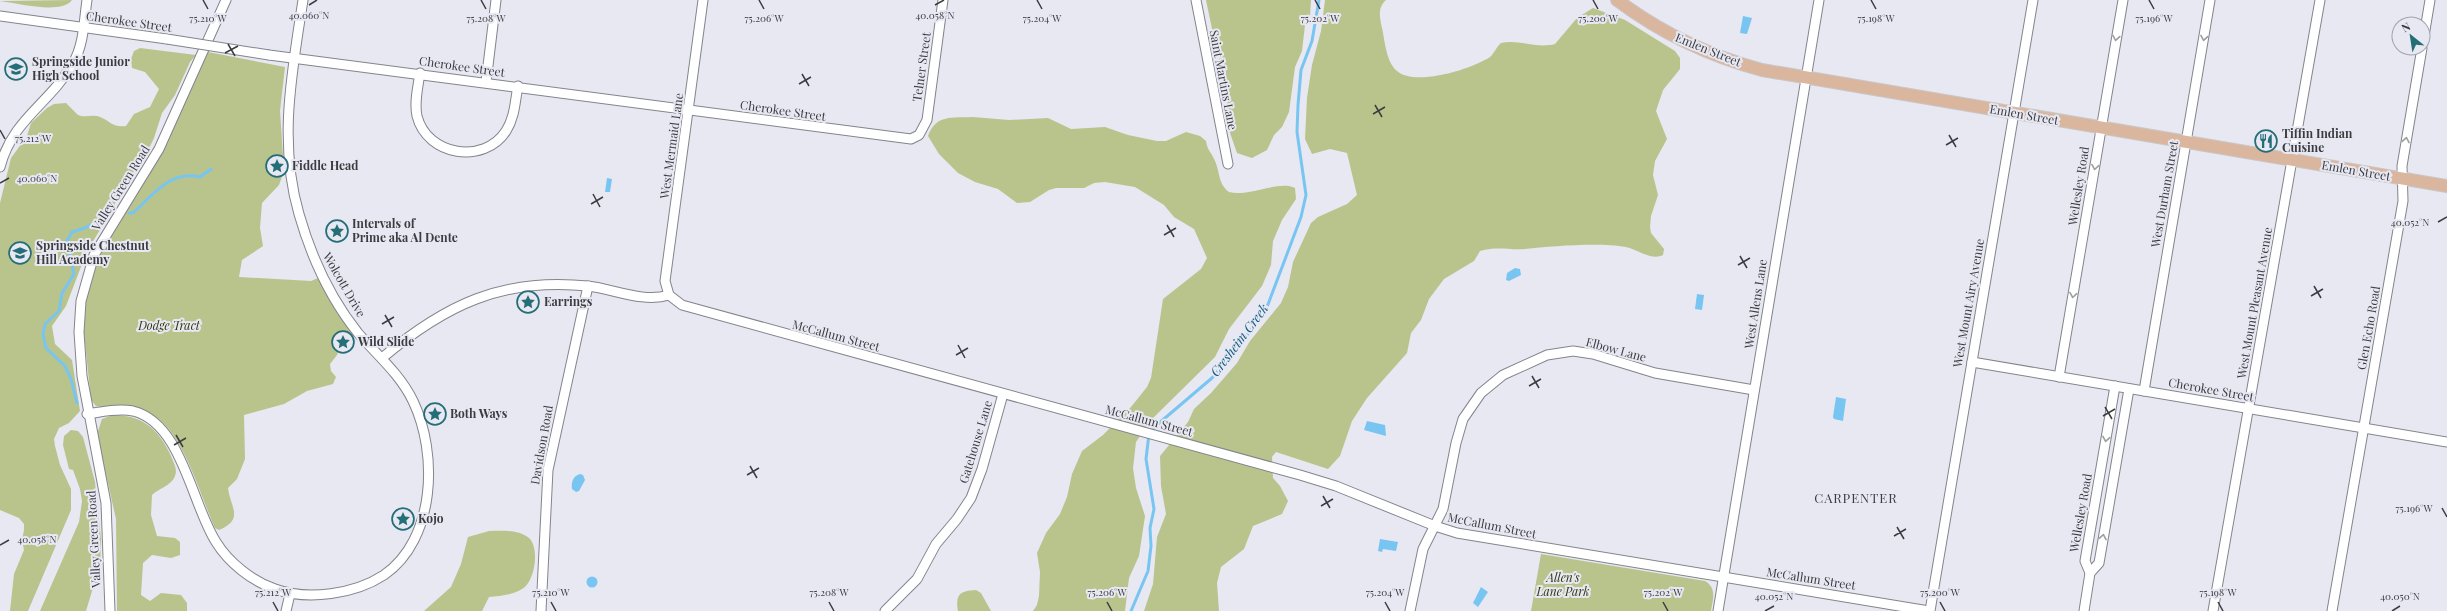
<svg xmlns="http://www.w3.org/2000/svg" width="2447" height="611" font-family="'Playfair Display',serif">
  <rect width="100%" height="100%" fill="#e7e8f2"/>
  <g fill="#b8c48c">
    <path d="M72,0C62,15 17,3 0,1Z"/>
    <polygon points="1206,0 1311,0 1310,16 1305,25 1302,51 1295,67 1289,112 1282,127 1274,135 1267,150 1252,158 1237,153 1230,133 1225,74 1217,53"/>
    <path d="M1325,0H1386C1377,8 1380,18 1382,28C1385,41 1386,62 1397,71C1415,87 1472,69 1490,57C1494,54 1496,47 1501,43C1519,39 1536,49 1555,44L1577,18L1593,8L1625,20L1675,51L1680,58V69L1663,90L1656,111L1667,139L1655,161L1653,175L1658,195L1651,216L1650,227L1651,233L1664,249L1663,255C1651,261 1637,249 1626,247C1600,242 1552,246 1525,249C1508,250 1497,246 1480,251L1474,261L1444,279L1429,299L1421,320L1411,333L1407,353L1367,398L1352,421L1340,456L1328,469L1276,452L1272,457L1273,478L1280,486L1288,501L1282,514L1253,526L1244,549L1221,567L1217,583L1219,611H1144L1153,584L1157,537L1166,514L1161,486L1160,456L1188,422L1194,409L1211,393L1237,363L1250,341L1281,303L1288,287L1293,262L1311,223L1318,217L1347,204L1357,195L1347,153L1330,149L1312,154L1305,139L1307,98L1312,65L1321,31Z"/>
    <path d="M140,48L196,55L190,62L175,95L162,113L154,138L138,171L120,193L111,212L87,251L66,306L52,326L55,344L72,360L80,411L69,423L59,428L54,439L55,446L60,465L71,489V510L28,611H10L14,574L24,550L22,540L24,530V524L19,518L0,510V203L11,158L27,136L31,123L47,108L54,104L66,103L78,115C85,118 92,114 100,117C109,120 112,128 126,126L134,114L150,107L159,89L145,72L132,68L131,59L134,51Z"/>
    <path d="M208,52L285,67L280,111L284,171L279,185L262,203L260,228L263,246L242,260L239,277L311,281L318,278L353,334L342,342L337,355L330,364L331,371L336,377L333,384L307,391L284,404L244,415L245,459L237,479L228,488C230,507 245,519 219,530L215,528C200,496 183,428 149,413C129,404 114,410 96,406L91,400L83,324L87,292L96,261L160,157Z"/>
    <path d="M973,117L1009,120L1048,118L1071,129L1105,127L1128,135L1157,141H1166L1186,132L1200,136L1206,141C1207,150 1212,153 1215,161C1220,172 1218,184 1229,192C1249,197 1279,180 1295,188L1296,199L1282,220L1273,241L1271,265L1262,286L1229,329L1215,357L1150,421L1136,442L1133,468L1136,488L1145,516L1139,556L1129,578L1125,611H1033L1037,605L1039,596L1040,572L1037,553L1046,533L1060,514L1067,497L1072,474L1082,451L1103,435L1131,407L1147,387L1151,378L1163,299L1201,269L1207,258L1194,229L1174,217L1164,205L1135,187L1105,182L1094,183L1084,188H1056L1049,190L1030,202L1017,203L998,189L975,182L958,173L939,154L928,136C936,114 952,118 973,117Z"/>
    <path d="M113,415C142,415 159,429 171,456C173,462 178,469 175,476C172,485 158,489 152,495L151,515L157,536L175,538L180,542V555L171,558L152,555L143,563L141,595L150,601L161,593L181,595L187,603V611H117L116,519L97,434L102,419Z"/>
    <polygon points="71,430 78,431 83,437 95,482 101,539 100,573 92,591 86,611 40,611 79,522 82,501 80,489 73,470 69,469 63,445 64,436"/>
    <path d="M489,531C502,531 518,529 529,538C540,548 535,582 522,589C513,595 500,596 489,597L482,611H424L451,587L461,564L468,537Z"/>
    <path d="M1541,554L1705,581C1717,588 1713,600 1711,611H1531Z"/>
    <path d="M976,590L981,593L991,611H958C955,594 960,591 976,590Z"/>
  </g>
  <g fill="#78c5f2">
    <polygon points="1743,16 1752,18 1747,34 1740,33"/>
    <polygon points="607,178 612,179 610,192 605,192"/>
    <polygon points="1515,268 1520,269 1521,275 1509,281 1506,280 1507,273"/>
    <polygon points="1697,294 1704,295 1702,310 1695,309"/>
    <polygon points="1836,397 1846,399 1843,421 1834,419 1833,417"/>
    <polygon points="1367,421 1385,425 1386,436 1364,430"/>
    <path d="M580,474L583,475L585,480L579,491L576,492L572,489C571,482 573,476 580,474Z"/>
    <polygon points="1380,539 1398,542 1396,551 1383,549 1382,552 1378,551"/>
    <circle cx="592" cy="582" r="5.5"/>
    <polygon points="1481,587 1488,592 1478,607 1473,603"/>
  </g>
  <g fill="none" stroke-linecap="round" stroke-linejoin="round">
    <g stroke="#78c5f2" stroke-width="3">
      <path d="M129,213H133C153,195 170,170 200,177L211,169"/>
      <polyline points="77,403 71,379 65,366 46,348 43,334 45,324 59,311 62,293 74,274 67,241 72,232 85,228 109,214"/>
      <polyline points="1131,611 1148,571 1151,546 1150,528 1154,509 1146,459 1149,434 1158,424 1212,378 1245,338 1267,307 1301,217 1306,195 1297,132 1298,105 1301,70 1312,41 1319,0"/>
    </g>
    <g stroke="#83848c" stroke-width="11">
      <g id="minor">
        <polyline points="703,0 665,281 669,295 682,305 1300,475 1336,486 1435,526 1457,533 1929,611"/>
        <polyline points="1196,0 1228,164"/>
        <polyline points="0,16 167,39"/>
        <polyline points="2423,42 2430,0"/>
        <polyline points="269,55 911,139 919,135 927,120 943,0"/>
        <path d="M420,73C418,87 414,102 417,116C427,156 484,165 506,131C515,117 515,101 518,86"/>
        <polyline points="486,82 496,0"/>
        <path d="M0,167C13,118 50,104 73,63C84,45 84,20 87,0"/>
        <path d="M382,358C445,305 503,277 588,286C614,289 643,303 669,295"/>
        <polyline points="1972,362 2447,442"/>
        <polyline points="2059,377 2123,0"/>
        <polyline points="2144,391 2210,0"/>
        <path d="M87,414C102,412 118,408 133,411C182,423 192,505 216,542C229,563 252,581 275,589C308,601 355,594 384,575C436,539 438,453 413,401C400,374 377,355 358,333C330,298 311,256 299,214C278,142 292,72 303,0"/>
        <polyline points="2090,573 2085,561 2115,386"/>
        <polyline points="110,611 106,503 82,376 79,332 81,301 94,255 159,149 226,0"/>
        <polyline points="286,611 290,594"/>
        <polyline points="541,611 548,470 588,286"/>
        <polyline points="885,611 917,579 936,544 957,519 971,498 982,469 1003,394"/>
        <polyline points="1410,611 1423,549 1443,509 1456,443 1463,419 1481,393 1503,375 1547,355 1573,351 1593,354 1655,373 1754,390"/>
        <polyline points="1718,611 1819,0"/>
        <polyline points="1930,611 2033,0"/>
        <polyline points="2084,611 2090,573 2099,563 2129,389"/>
        <polyline points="2213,611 2320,0"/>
        <polyline points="2332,611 2403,201 2402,166 2422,48"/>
      </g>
    </g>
    <g stroke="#c8c8ca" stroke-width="14">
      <path id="major" d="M1617,0C1661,33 1709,56 1762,70L2447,186"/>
    </g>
    <use href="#minor" stroke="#fff" stroke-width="9"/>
    <use href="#major" stroke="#dab69e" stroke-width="12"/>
    <g stroke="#83848c" stroke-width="11" stroke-linecap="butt">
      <polyline id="minor-bridge" points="167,39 269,55"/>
    </g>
    <use href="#minor-bridge" stroke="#fff" stroke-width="9"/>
  </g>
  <defs><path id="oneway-chevron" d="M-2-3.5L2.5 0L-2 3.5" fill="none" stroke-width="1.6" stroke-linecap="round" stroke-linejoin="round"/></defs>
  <g stroke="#9d9ea0">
    <use href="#oneway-chevron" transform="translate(2116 38) rotate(100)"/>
    <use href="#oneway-chevron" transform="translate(2204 38) rotate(100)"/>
    <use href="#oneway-chevron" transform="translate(2406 140) rotate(-80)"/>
    <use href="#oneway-chevron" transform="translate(2095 167) rotate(99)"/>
    <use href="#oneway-chevron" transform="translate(2073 295) rotate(99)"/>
    <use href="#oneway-chevron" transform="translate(2106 439) rotate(100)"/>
    <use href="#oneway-chevron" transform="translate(2103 537) rotate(-80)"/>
  </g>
  <path fill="none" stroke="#3b3c40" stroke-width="1.5" d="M203,0L208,9M481,0L486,9M759,0L764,9M1037,0L1042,9M1315,0L1320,9M1593,0L1598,9M1871,0L1876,9M2149,0L2154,9M309,5L317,0M935,5L944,0M228,44L235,56M225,53L238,46M802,74L809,86M799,84L811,77M1375,105L1382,117M1373,114L1385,107M0,130L5,139M1949,135L1956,147M1946,145L1958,138M0,183L9,178M593,194L600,207M591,204L603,197M2438,222L2447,217M1167,225L1174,237M1164,235L1176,228M1740,256L1747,268M1738,265L1750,258M2314,286L2321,298M2311,296L2323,289M385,315L392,327M382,324L394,317M958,345L965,358M956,355L968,348M1532,376L1539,388M1529,386L1541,379M2105,407L2112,419M2103,416L2115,409M176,435L183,447M174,445L186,438M750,466L757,478M747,475L759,468M1323,496L1330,508M1321,506L1333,499M2442,508L2447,517M1897,527L1904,539M1894,536L1906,529M0,545L9,540M273,602L278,611M551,602L556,611M829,602L834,611M1107,602L1112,611M1385,602L1390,611M1663,602L1668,611M1940,602L1945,611M2218,602L2223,611M1765,611L1774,606M2392,611L2400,606"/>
  <defs>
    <g id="school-ring" transform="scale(1.15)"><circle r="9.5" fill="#e7e8f2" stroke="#256e78" stroke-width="1.5"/><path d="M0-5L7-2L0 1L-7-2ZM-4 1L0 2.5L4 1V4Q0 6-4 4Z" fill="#256e78"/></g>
    <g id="restaurant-ring" transform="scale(1.15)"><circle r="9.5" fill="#e7e8f2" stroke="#256e78" stroke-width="1.5"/><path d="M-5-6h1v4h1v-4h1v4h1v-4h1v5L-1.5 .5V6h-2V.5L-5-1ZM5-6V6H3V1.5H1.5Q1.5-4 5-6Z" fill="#256e78"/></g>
    <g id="sight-ring" transform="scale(1.15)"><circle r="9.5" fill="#e7e8f2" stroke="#256e78" stroke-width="1.5"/><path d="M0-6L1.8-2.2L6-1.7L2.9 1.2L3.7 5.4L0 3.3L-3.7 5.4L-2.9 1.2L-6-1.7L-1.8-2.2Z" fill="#256e78"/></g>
  </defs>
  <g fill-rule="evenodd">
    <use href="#school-ring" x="16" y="69"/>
    <use href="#restaurant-ring" x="2266" y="141"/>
    <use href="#sight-ring" x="277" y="166"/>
    <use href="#sight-ring" x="337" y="231"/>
    <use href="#school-ring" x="20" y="253"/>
    <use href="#sight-ring" x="528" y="302"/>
    <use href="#sight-ring" x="343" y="342"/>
    <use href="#sight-ring" x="435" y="414"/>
    <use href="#sight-ring" x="403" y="519"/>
  </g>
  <g text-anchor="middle" stroke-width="4" stroke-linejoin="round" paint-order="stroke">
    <g font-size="12" fill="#3b3c40" stroke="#e7e8f2">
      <text transform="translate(129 22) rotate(8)" y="4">Cherokee Street</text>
      <text transform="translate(1708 50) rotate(22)" y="4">Emlen Street</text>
      <text transform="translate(462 67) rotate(8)" y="4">Cherokee Street</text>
      <text transform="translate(922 67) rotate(-82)" y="4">Telner Street</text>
      <text transform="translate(1223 80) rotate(79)" y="4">Saint Martins Lane</text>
      <text transform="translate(783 111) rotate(8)" y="4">Cherokee Street</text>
      <text transform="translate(2024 115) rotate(10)" y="4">Emlen Street</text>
      <text transform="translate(672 146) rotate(-82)" y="4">West Mermaid Lane</text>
      <text transform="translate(2356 171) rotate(10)" y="4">Emlen Street</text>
      <text transform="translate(2079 186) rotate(-81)" y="4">Wellesley Road</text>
      <text transform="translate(121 188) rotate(-58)" y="4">Valley Green Road</text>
      <text transform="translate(2165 194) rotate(-80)" y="4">West Durham Street</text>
      <text transform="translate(344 285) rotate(60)" y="4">Wolcott Drive</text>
      <text transform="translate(1969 303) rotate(-80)" y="4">West Mount Airy Avenue</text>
      <text transform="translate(2255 303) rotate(-80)" y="4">West Mount Pleasant Avenue</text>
      <text transform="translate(1756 304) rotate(-81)" y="4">West Allens Lane</text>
      <text transform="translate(2369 328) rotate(-80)" y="4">Glen Echo Road</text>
      <text transform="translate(836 336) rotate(15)" y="4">McCallum Street</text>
      <text transform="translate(1616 350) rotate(15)" y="4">Elbow Lane</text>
      <text transform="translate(2211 390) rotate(10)" y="4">Cherokee Street</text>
      <text transform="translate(1149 421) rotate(15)" y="4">McCallum Street</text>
      <text transform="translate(976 442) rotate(-73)" y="4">Gatehouse Lane</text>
      <text transform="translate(542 445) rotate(-80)" y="4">Davidson Road</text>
      <text transform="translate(2081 513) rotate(-80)" y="4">Wellesley Road</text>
      <text transform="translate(1492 526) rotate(11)" y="4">McCallum Street</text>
      <text transform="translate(94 539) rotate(-93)" y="4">Valley Green Road</text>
      <text transform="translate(1811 579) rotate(9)" y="4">McCallum Street</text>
    </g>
    <g font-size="12" font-weight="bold" fill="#3b3c40" stroke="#e7e8f2" text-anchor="start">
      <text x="32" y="66">Springside Junior<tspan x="32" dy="14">High School</tspan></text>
      <text x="2282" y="138">Tiffin Indian<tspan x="2282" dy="14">Cuisine</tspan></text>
      <text x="292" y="170">Fiddle Head</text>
      <text x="352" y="228">Intervals of<tspan x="352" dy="14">Prime aka Al Dente</tspan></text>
      <text x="36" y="250">Springside Chestnut<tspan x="36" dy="14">Hill Academy</tspan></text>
      <text x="544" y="306">Earrings</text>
      <text x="358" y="346">Wild Slide</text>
      <text x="450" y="418">Both Ways</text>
      <text x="418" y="523">Kojo</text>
    </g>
    <g font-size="12" font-style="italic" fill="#30370e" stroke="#e7e8f2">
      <text x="169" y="330">Dodge Tract</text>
      <text x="1563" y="582">Allen's<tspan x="1563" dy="14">Lane Park</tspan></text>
    </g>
    <g font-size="13" font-style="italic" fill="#0f5e84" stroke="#e7e8f2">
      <text transform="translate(1239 340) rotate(-53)" y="5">Cresheim Creek</text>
    </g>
    <g font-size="13" letter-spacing="1" fill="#3b3c40" stroke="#e7e8f2">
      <text x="1856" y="503">CARPENTER</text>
    </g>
  </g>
  <g font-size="10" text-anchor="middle" fill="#3b3c40" stroke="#e7e8f2" stroke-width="4" stroke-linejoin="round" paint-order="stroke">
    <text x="309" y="19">40.060°N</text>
    <text x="935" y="19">40.058°N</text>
    <text x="208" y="22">75.210°W</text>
    <text x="486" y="22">75.208°W</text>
    <text x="764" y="22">75.206°W</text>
    <text x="1042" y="22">75.204°W</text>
    <text x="1320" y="22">75.202°W</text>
    <text x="1598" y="22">75.200°W</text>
    <text x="1876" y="22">75.198°W</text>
    <text x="2154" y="22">75.196°W</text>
    <text x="33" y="142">75.212°W</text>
    <text x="37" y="182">40.060°N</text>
    <text x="2410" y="226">40.052°N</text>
    <text x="2414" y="512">75.196°W</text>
    <text x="37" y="543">40.058°N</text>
    <text x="273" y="596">75.212°W</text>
    <text x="551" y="596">75.210°W</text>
    <text x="829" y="596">75.208°W</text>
    <text x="1107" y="596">75.206°W</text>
    <text x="1385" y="596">75.204°W</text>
    <text x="1663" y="596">75.202°W</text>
    <text x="1940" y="596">75.200°W</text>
    <text x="2218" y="596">75.198°W</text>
    <text x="1774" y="600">40.052°N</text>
    <text x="2400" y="600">40.050°N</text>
  </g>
  <g transform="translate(2411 36) rotate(330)"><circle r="19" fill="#e7e8f2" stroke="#a2a3ab"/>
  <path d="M0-3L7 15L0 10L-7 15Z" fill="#256e78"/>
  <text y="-6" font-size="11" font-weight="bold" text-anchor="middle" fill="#3b3c40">N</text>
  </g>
</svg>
